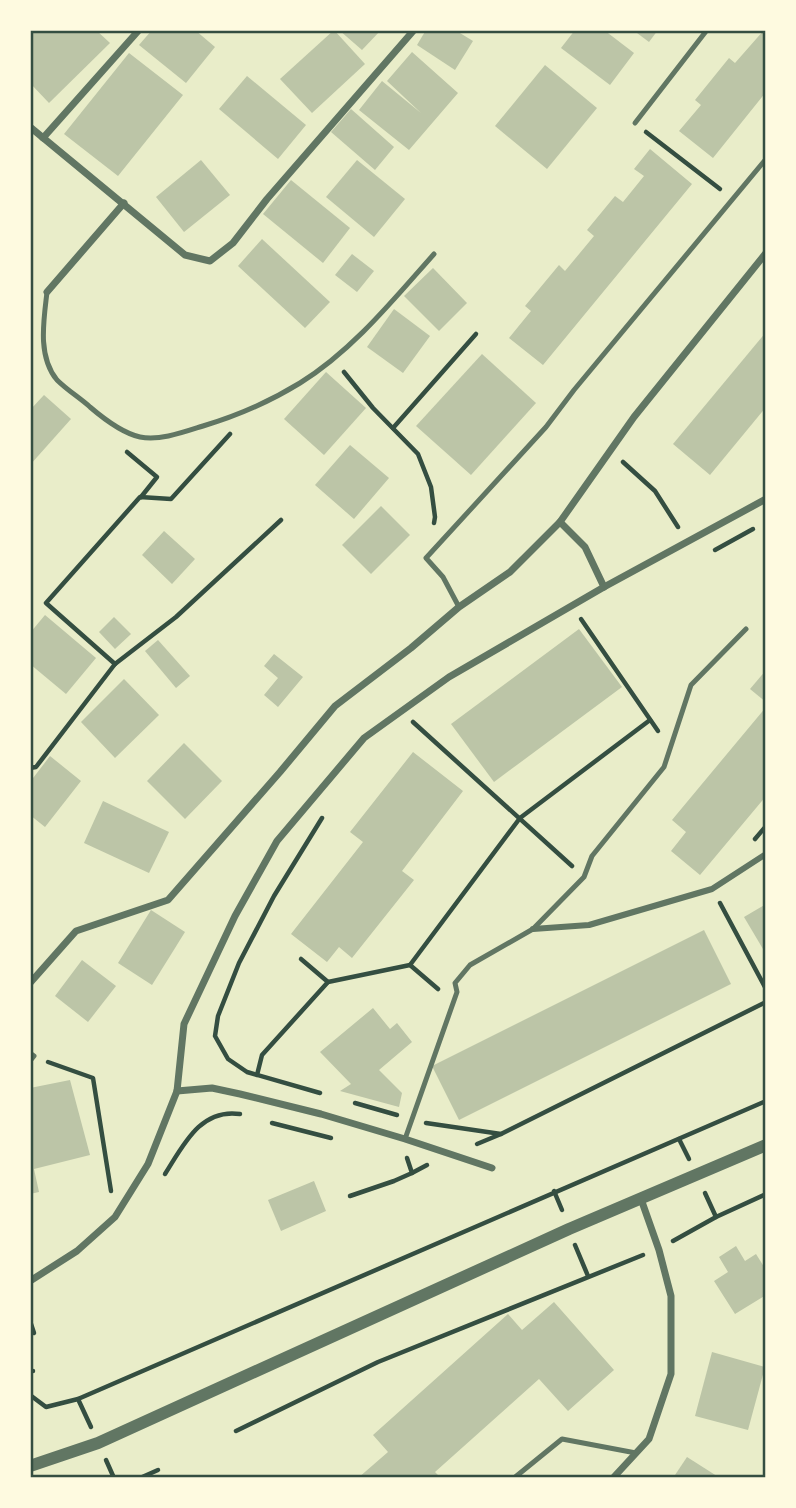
<svg xmlns="http://www.w3.org/2000/svg" width="796" height="1508" font-family="Raleway,sans-serif">
  <rect width="100%" height="100%" fill="#e9edc9"/>
  <g fill="#bcc5a7">
    <polygon points="30,30 96,30 110,43 49,103 30,83"/>
    <polygon points="152,30 195,30 215,47 186,83 139,45"/>
    <polygon points="334,30 365,64 312,113 280,79"/>
    <polygon points="339,30 381,30 362,50"/>
    <polygon points="426,30 455,30 473,41 455,70 417,45"/>
    <polygon points="575,30 604,30 634,53 610,85 561,48"/>
    <polygon points="633,30 658,30 649,42"/>
    <polygon points="764,30 766,30 766,92 713,158 679,131 701,105 695,100 729,58 735,63"/>
    <polygon points="412,52 458,93 409,150 359,110 382,81 421,113 387,81"/>
    <polygon points="129,53 183,95 118,176 64,134"/>
    <polygon points="545,65 597,108 547,169 495,126"/>
    <polygon points="247,76 306,125 278,159 219,109"/>
    <polygon points="351,109 394,147 375,170 331,132"/>
    <polygon points="650,149 692,184 543,365 509,338 531,311 525,306 559,265 565,271 594,236 587,230 615,196 623,202 644,176 634,169"/>
    <polygon points="201,160 230,195 184,232 156,197"/>
    <polygon points="357,160 405,199 374,237 326,197"/>
    <polygon points="291,180 350,228 323,263 263,214"/>
    <polygon points="262,239 330,302 305,328 238,266"/>
    <polygon points="352,254 374,271 357,292 335,275"/>
    <polygon points="433,268 467,303 439,331 404,296"/>
    <polygon points="394,309 430,336 403,373 367,347"/>
    <polygon points="766,332 766,407 710,475 673,444"/>
    <polygon points="482,354 536,403 471,475 416,426"/>
    <polygon points="326,372 366,408 324,455 284,419"/>
    <polygon points="44,395 71,419 30,465 30,410"/>
    <polygon points="350,445 389,478 354,519 315,485"/>
    <polygon points="381,506 410,535 371,574 342,545"/>
    <polygon points="164,531 195,559 172,584 142,555"/>
    <polygon points="45,615 96,658 66,694 30,664 30,633"/>
    <polygon points="114,617 131,634 115,649 99,632"/>
    <polygon points="579,629 622,687 494,782 451,724"/>
    <polygon points="158,640 190,676 176,688 145,651"/>
    <polygon points="274,654 303,677 278,707 264,695 278,678 264,666"/>
    <polygon points="766,670 766,702 750,689"/>
    <polygon points="124,679 159,715 115,758 81,722"/>
    <polygon points="766,707 766,796 700,875 671,851 686,832 672,820"/>
    <polygon points="184,743 222,781 185,819 147,781"/>
    <polygon points="413,752 463,791 402,871 414,880 352,958 339,947 327,962 291,934 363,842 350,832"/>
    <polygon points="50,756 81,781 45,827 30,815 30,782"/>
    <polygon points="103,801 169,832 149,873 84,843"/>
    <polygon points="766,904 766,954 744,917"/>
    <polygon points="151,910 185,932 152,985 118,963"/>
    <polygon points="704,930 731,984 459,1120 432,1066"/>
    <polygon points="82,960 116,986 88,1022 55,996"/>
    <polygon points="373,1008 390,1029 397,1023 412,1042 379,1070 402,1093 399,1107 340,1091 351,1084 320,1052"/>
    <polygon points="70,1080 90,1155 34,1169 39,1192 30,1194 30,1088"/>
    <polygon points="314,1181 326,1211 281,1231 268,1200"/>
    <polygon points="736,1246 745,1261 756,1254 766,1270 766,1295 735,1314 714,1281 728,1272 719,1257"/>
    <polygon points="554,1302 614,1370 568,1411 539,1379 435,1472 441,1478 358,1478 388,1452 373,1435 508,1314 522,1330"/>
    <polygon points="712,1352 765,1367 748,1430 695,1416"/>
    <polygon points="687,1457 720,1478 673,1478"/>
  </g>
  <g fill="none" stroke-linecap="round" stroke-linejoin="round">
    <g stroke="#344e41" stroke-width="4.5">
      <polyline points="646,132 720,189"/>
      <polyline points="344,372 373,408 418,454 431,487 435,517 434,523"/>
      <polyline points="393,428 476,334"/>
      <polyline points="127,452 157,477 141,497"/>
      <polyline points="623,462 655,491 678,527"/>
      <polyline points="715,550 753,529"/>
      <polyline points="581,619 658,731"/>
      <polyline points="115,664 46,603 140,497 171,499 230,434"/>
      <polyline points="413,722 572,866"/>
      <polyline points="30,768 36,767 115,664 176,617 281,520"/>
      <polyline points="755,839 766,826"/>
      <polyline points="720,903 766,989"/>
      <polyline points="301,959 328,982"/>
      <polyline points="410,965 520,818 650,720"/>
      <polyline points="48,1062 93,1078 111,1191"/>
      <polyline points="257,1075 262,1055 328,982 410,965 438,989"/>
      <polyline points="320,1093 247,1072 228,1059 215,1036 218,1016 239,963 274,896 322,818"/>
      <polyline points="355,1103 397,1115"/>
      <polyline points="272,1123 331,1138"/>
      <polyline points="426,1123 501,1134 766,1002"/>
      <polyline points="679,1139 689,1159"/>
      <polyline points="477,1144 501,1134"/>
      <polyline points="412,1173 427,1165"/>
      <path d="M165,1174C183,1146 200,1108 240,1114"/>
      <polyline points="554,1191 562,1210"/>
      <polyline points="705,1193 716,1217"/>
      <polyline points="350,1196 394,1181 412,1173 407,1158"/>
      <polyline points="673,1241 716,1217 766,1194"/>
      <polyline points="575,1245 588,1276"/>
      <polyline points="30,1321 34,1333"/>
      <polyline points="30,1371 33,1371"/>
      <polyline points="30,1395 46,1407 78,1399 766,1101"/>
      <polyline points="78,1399 91,1427"/>
      <polyline points="236,1431 378,1362 643,1255"/>
      <polyline points="106,1460 114,1478"/>
      <polyline points="140,1478 158,1470"/>
    </g>
    <g stroke="#617663" stroke-width="5">
      <polyline points="635,123 707,30"/>
      <path d="M47,292C44,319 37,356 57,380C67,390 80,398 90,407C104,419 122,433 140,437C160,441 184,432 203,426C237,416 269,402 300,383C352,351 394,299 434,254"/>
      <polyline points="459,607 443,577 426,558 546,427 574,390 766,159"/>
      <polyline points="30,1053 34,1056 30,1061"/>
      <polyline points="405,1139 457,992 455,983 470,965 533,929 584,877 592,856 664,767 691,685 746,629"/>
      <polyline points="514,1478 562,1439 636,1453"/>
    </g>
    <polyline stroke="#617663" stroke-width="6" points="533,929 589,925 712,889 766,854"/>
    <g stroke="#617663" stroke-width="7">
      <polyline points="30,127 185,255 210,261 233,243 267,199 414,30"/>
      <polyline points="43,138 139,30"/>
      <polyline points="47,292 124,203"/>
      <polyline points="560,522 585,547 604,587"/>
      <polyline points="30,983 76,931 168,900 280,772 335,706 411,648 459,607 510,572 560,522 634,417 766,253"/>
      <polyline points="177,1091 212,1088 240,1094 321,1114 405,1139 492,1168"/>
      <polyline points="30,1281 77,1251 115,1217 148,1164 177,1091 184,1024 235,916 277,841 364,738 449,677 604,587 766,499"/>
      <polyline points="613,1478 649,1439 671,1374 671,1296 659,1250 641,1199"/>
    </g>
    <polyline stroke="#617663" stroke-width="12" points="30,1466 98,1443 569,1229 766,1145"/>
  </g>
  <rect width="796" height="1508" fill="none" stroke="#fefae0" stroke-width="63"/>
  <rect x="32" y="32" width="732" height="1444" fill="none" stroke="#344e41" stroke-width="2.5"/>
</svg>
